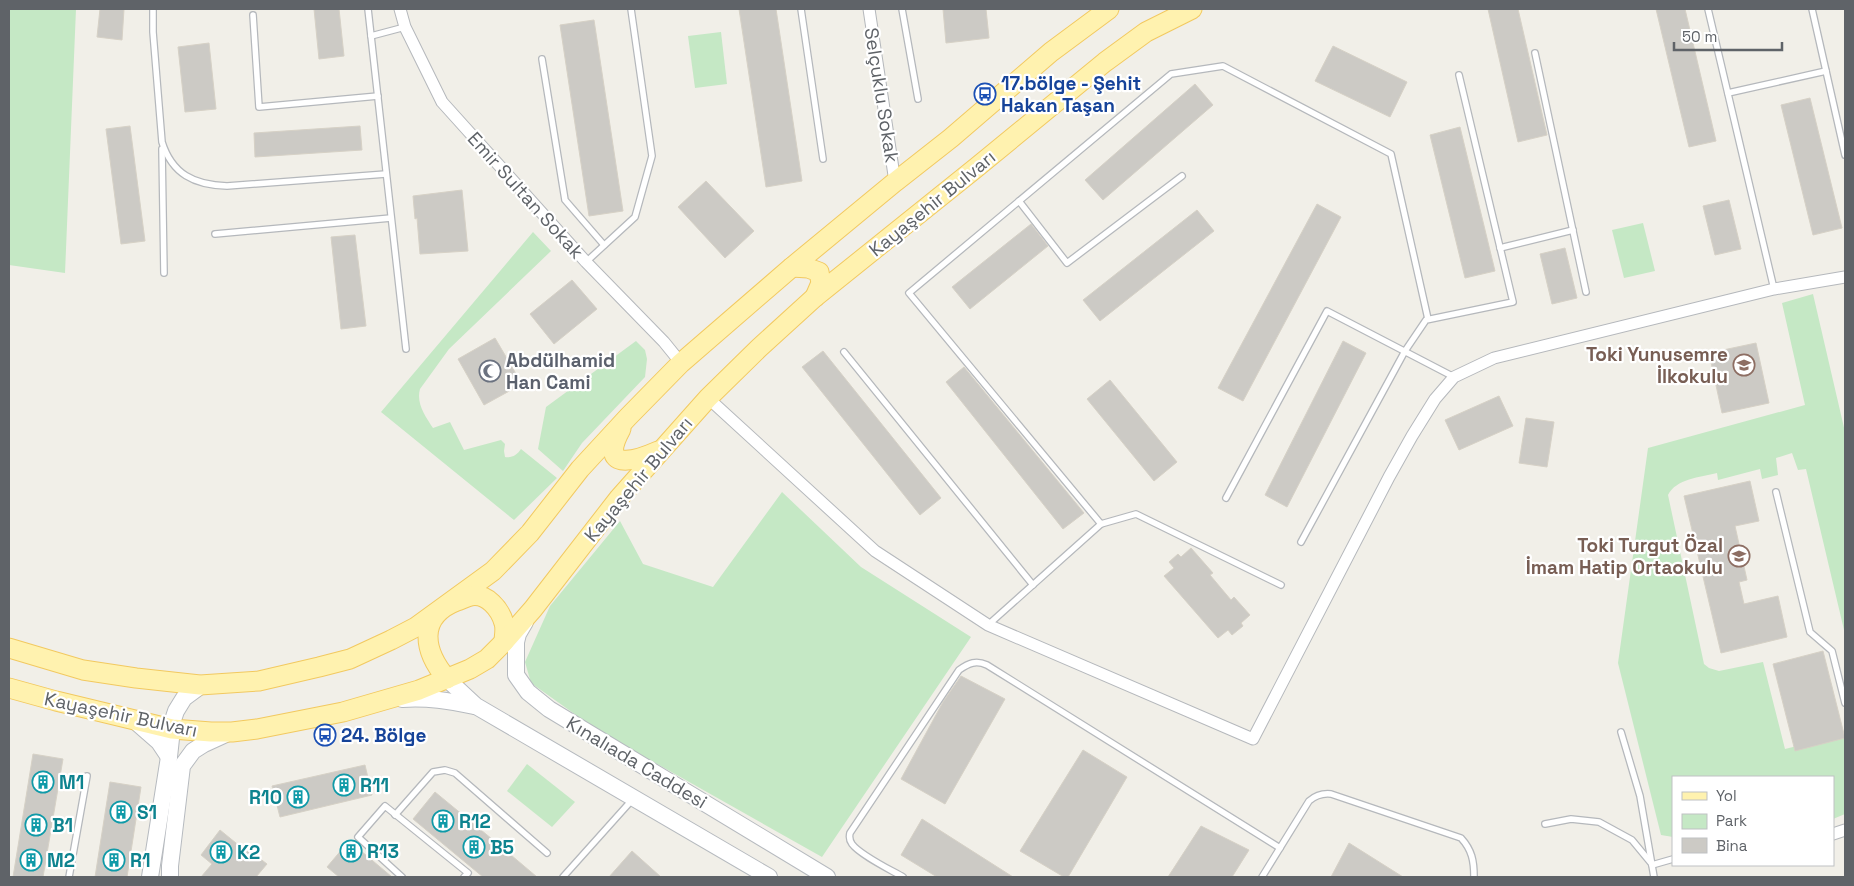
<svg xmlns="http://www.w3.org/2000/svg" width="1854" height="886" font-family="'Space Grotesk',sans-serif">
  <rect width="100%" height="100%" fill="#f1efe8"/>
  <g fill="#c5e8c5">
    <polygon points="9,9 76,9 65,273 9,265"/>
    <polygon points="721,32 727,84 695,88 688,36"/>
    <polygon points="1643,223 1655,271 1624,278 1612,230"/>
    <path d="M533,232L551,251L449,349L420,389C416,403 425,416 433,428L450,422L464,450L501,440L505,444L504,451L505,457C512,458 517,455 521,449L557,478L514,520L381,412Z"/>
    <path d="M1813,294L1845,432V629L1844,630L1806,469L1798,470L1792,453L1776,458L1778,475L1762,479L1760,469L1718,480L1717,473C1700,477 1676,479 1668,495L1704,664L1709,668L1719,671L1763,662L1785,749L1845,734V814L1833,819V777H1673V837L1661,835L1618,663L1648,448L1805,405L1782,303Z"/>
    <polygon points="636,341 645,350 647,359 645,377 582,443 563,471 538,449 546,407"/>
    <polygon points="782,492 861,567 971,637 822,857 597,730 531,683 525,662 550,606 620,521 643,564 713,587"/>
    <polygon points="527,764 575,802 552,827 507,791"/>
  </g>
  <g fill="#cccac5" stroke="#d6d1c6">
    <polygon points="100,9 124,9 122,40 97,37"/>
    <polygon points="314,9 339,9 344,56 319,59"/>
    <polygon points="739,9 776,9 802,181 766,187"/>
    <polygon points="943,9 986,9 989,38 946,43"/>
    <polygon points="1488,9 1518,9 1547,135 1518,142"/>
    <polygon points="1656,9 1685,9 1716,141 1689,147"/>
    <polygon points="594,20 623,211 589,216 560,25"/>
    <polygon points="209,43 216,109 185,112 178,47"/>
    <polygon points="1333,46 1407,82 1390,117 1315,81"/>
    <polygon points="1195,84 1213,105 1103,200 1085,180"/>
    <polygon points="1810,98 1842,228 1813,235 1781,105"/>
    <polygon points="130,126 145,241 121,244 106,129"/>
    <polygon points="360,126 362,150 255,157 254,133"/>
    <polygon points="1460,127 1495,271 1465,278 1430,135"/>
    <polygon points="706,181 754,231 725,258 678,207"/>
    <polygon points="462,190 468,251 420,254 417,218 415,219 413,196"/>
    <polygon points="1729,200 1741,249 1715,255 1703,206"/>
    <polygon points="1317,204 1341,217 1243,401 1218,388"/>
    <polygon points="1197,210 1214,231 1100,321 1083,300"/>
    <polygon points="1031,224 1048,246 970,309 952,287"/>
    <polygon points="355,235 366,326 341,329 331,237"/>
    <polygon points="1565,248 1577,298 1552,304 1540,254"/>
    <polygon points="572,280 597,309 554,344 530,314"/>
    <polygon points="495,338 522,384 484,405 458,359"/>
    <polygon points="1343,341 1366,353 1287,507 1265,495"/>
    <polygon points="1756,343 1769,403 1722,413 1709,353"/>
    <polygon points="823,351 941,498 920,515 802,367"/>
    <polygon points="964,367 1084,513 1063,529 946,382"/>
    <polygon points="1110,380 1177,462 1154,481 1087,399"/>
    <polygon points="1499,396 1513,426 1459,450 1445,420"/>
    <polygon points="1526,418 1554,422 1547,467 1519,463"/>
    <polygon points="1750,481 1759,521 1735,526 1747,580 1739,582 1744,604 1778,596 1787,637 1721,653 1684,496"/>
    <polygon points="1191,548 1213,573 1210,575 1231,600 1234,597 1250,615 1241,623 1243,626 1232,635 1228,630 1218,638 1164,576 1174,568 1169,562 1178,554 1181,557"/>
    <polygon points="1823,651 1845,738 1795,751 1773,664"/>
    <polygon points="961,676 1005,699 945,804 901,779 943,702"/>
    <polygon points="1083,750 1127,777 1068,877 1064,877 1020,851"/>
    <polygon points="33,754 63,759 43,877 13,877"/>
    <polygon points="365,765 372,795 280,817 272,786"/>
    <polygon points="110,782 141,787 127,877 95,877"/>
    <polygon points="435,792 498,844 537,877 483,877 413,819"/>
    <polygon points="922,819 1013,877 937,877 901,855"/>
    <polygon points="1201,826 1249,850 1232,877 1168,877"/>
    <polygon points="220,830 247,852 249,850 267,864 256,877 201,877 212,864 201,855"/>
    <polygon points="349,841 373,861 392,877 339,877 327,867"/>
    <polygon points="1349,843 1403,877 1331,877"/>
    <polygon points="632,851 661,877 609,877"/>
  </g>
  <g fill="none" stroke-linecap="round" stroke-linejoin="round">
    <g stroke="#b5b8bc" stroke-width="8">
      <g id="lane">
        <path d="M153,9V32L162,142C172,174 194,185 227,186L386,174"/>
        <polyline points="368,9 406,349"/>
        <polyline points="801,9 823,159"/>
        <polyline points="902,9 918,99"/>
        <polyline points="1708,9 1774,289"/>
        <polyline points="1812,9 1845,155"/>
        <polyline points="253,15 259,107 378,96"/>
        <polyline points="371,36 405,27"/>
        <polyline points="1535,53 1586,292"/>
        <polyline points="542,59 565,200 604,245"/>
        <polyline points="1728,93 1826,71"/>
        <polyline points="162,149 164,273"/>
        <polyline points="1019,201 1067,263 1182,176"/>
        <polyline points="215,234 391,218"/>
        <polyline points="1500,248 1573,230"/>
        <polyline points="586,262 635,217 652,156 631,9"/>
        <polyline points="844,352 1033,585"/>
        <polyline points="1776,492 1810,632 1832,651 1845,703"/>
        <polyline points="1226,498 1327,311 1454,377"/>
        <polyline points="1301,542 1405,351 1426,320 1513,302 1459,75"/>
        <polyline points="1281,585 1136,514 1101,524 909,293 1171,74 1223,66 1391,154 1428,319"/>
        <polyline points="988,625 1101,524"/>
        <polyline points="1621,732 1640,796 1654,877"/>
        <polyline points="395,815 433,772 445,770 455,773 547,853"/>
        <polyline points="1545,824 1571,819 1599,822 1632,840 1651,863"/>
        <polyline points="1652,865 1673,859"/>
        <polyline points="69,877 87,776"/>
        <polyline points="402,877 358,837 385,806 468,873 464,877"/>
        <polyline points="563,877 632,800"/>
        <path d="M903,877C891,870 860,855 852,844C849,840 849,837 850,833L959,670C969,663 976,660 987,665L1280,848"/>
        <path d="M1262,877L1309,801C1316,795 1322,793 1331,794L1461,838C1472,850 1474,861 1474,877"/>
      </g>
    </g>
    <g stroke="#b5b8bc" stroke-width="13">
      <g id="street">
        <polyline points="400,9 405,27 442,102 586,262 664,342 681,363"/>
        <polyline points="869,9 895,182"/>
        <polyline points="708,398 875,551 988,625 1253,739 1389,477 1412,436 1435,399 1454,377 1494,358 1774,289 1845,277"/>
        <polyline points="1833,834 1845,830"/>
      </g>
    </g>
    <g stroke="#b6babf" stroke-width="18">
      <g id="secondary">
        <polyline points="525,622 518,634 516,642 516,675 528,692 549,709 827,877"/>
        <polyline points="447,679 476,706 769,877"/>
        <path d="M402,699C427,697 450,701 474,706"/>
        <polyline points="135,721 159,742 169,757"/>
        <polyline points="150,877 169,757 173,720 176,711 184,698 203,684"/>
        <polyline points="170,877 170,866 182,766 193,751 204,744 228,733"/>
      </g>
    </g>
    <g stroke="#f2c960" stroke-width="21">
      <g id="primary">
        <polyline points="792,267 808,268 819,272 821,283 815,297"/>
        <path d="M621,429C598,471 633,462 658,451"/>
        <polyline points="9,648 83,670 136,678 200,685 259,681 319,667 350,659 391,640 416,627 493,571 530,533 580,469 628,417 681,363 792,267 895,182 951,138 1051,52 1109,9"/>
        <path d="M447,679C424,652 416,617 457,601C461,600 466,597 471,596C487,593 500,609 504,623C506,629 504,636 504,642"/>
        <polyline points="9,688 56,701 172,729 211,732 232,732 257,729 343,712 419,690 470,669 487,659 504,642 533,609 619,498 708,398 759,348 815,297 977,167 1105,62 1146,32 1192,9"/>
      </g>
    </g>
    <use href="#lane" stroke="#fff" stroke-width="5.5"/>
    <use href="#street" stroke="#fff" stroke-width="11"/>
    <use href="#secondary" stroke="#fff" stroke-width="16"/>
    <use href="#primary" stroke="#fff2af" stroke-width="19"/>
  </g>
  <defs>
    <g id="bus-ring" transform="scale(1.125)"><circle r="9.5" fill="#fff" stroke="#1a4fb4" stroke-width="1.5"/><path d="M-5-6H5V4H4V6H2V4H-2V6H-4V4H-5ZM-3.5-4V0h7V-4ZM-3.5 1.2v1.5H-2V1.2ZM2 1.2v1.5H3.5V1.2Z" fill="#1a4fb4"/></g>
    <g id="school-ring" transform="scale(1.125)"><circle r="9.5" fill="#fff" stroke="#8d6e63" stroke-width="1.5"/><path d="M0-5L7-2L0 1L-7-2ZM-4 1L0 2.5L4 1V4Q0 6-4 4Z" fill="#8d6e63"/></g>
    <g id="mosque-ring" transform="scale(1.125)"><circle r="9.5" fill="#fff" stroke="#6b7280" stroke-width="1.5"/><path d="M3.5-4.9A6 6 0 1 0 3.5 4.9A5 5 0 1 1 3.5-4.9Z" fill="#6b7280"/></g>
    <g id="building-ring" transform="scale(1.125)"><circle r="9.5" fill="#fff" stroke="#0f9aa8" stroke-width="1.5"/><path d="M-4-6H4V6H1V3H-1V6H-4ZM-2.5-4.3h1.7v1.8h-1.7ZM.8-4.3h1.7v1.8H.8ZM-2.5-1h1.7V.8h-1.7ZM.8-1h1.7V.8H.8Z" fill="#0f9aa8"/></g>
  </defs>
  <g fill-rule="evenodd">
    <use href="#bus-ring" x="985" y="94"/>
    <use href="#school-ring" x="1744" y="365"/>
    <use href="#mosque-ring" x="490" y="371"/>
    <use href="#school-ring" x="1739" y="556"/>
    <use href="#bus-ring" x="325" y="735"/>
    <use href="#building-ring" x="43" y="782"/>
    <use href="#building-ring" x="344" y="785"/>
    <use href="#building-ring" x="298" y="797"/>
    <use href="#building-ring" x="121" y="812"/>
    <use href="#building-ring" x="443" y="821"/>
    <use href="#building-ring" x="36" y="825"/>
    <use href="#building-ring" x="474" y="847"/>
    <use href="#building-ring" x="351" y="851"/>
    <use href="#building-ring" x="221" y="852"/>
    <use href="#building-ring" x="31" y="860"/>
    <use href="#building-ring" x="114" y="860"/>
  </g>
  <g text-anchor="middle" stroke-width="4.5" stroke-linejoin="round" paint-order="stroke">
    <g font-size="19" font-weight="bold" fill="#164399" stroke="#fff" text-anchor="start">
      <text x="1001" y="90">17.bölge - Şehit<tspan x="1001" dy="22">Hakan Taşan</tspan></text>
      <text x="341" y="742">24. Bölge</text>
    </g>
    <g font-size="19" fill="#5f6368" stroke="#fff">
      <text transform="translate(882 95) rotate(81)" y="7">Selçuklu Sokak</text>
      <text transform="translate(526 195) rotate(48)" y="7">Emir Sultan Sokak</text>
      <text transform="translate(932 203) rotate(-39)" y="7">Kayaşehir Bulvarı</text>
      <text transform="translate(638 479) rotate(-50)" y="7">Kayaşehir Bulvarı</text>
      <text transform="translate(121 714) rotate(12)" y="7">Kayaşehir Bulvarı</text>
      <text transform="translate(637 762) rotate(31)" y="7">Kınalıada Caddesi</text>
    </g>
    <g font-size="19" font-weight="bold" fill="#785e54" stroke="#fff" text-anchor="end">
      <text x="1728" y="361">Toki Yunusemre<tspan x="1728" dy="22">İlkokulu</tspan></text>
      <text x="1723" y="552">Toki Turgut Özal<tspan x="1723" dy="22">İmam Hatip Ortaokulu</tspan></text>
    </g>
    <g font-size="19" font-weight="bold" fill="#5b616d" stroke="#fff" text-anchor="start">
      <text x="506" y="367">Abdülhamid<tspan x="506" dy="22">Han Cami</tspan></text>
    </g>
    <g font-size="19" font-weight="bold" fill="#0d838f" stroke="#fff" text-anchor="start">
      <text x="59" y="789">M1</text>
      <text x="360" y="792">R11</text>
      <text x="282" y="804" text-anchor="end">R10</text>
      <text x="137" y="819">S1</text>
      <text x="459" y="828">R12</text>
      <text x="52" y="832">B1</text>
      <text x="490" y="854">B5</text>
      <text x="367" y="858">R13</text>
      <text x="237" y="859">K2</text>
      <text x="47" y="867">M2</text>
      <text x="130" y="867">R1</text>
    </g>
  </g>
  <rect width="1854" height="886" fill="none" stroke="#5f6368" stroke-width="20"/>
  <rect x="1672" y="776" width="162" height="90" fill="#ffffff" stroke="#bfc1c3"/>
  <rect x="1682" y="792" width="25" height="8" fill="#fff2af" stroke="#bfc1c3"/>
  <text x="1716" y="801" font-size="15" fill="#5f6368">Yol</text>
  <rect x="1682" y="814" width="25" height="15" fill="#c5e8c5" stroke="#bfc1c3"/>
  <text x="1716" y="826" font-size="15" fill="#5f6368">Park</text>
  <rect x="1682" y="838" width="25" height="15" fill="#cccac5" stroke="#bfc1c3"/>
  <text x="1716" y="851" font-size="15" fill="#5f6368">Bina</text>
  <path d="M1674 42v8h108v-8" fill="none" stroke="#5f6368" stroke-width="2.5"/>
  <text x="1682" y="42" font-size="15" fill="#5f6368" stroke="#ffffff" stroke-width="4" paint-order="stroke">50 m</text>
</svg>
